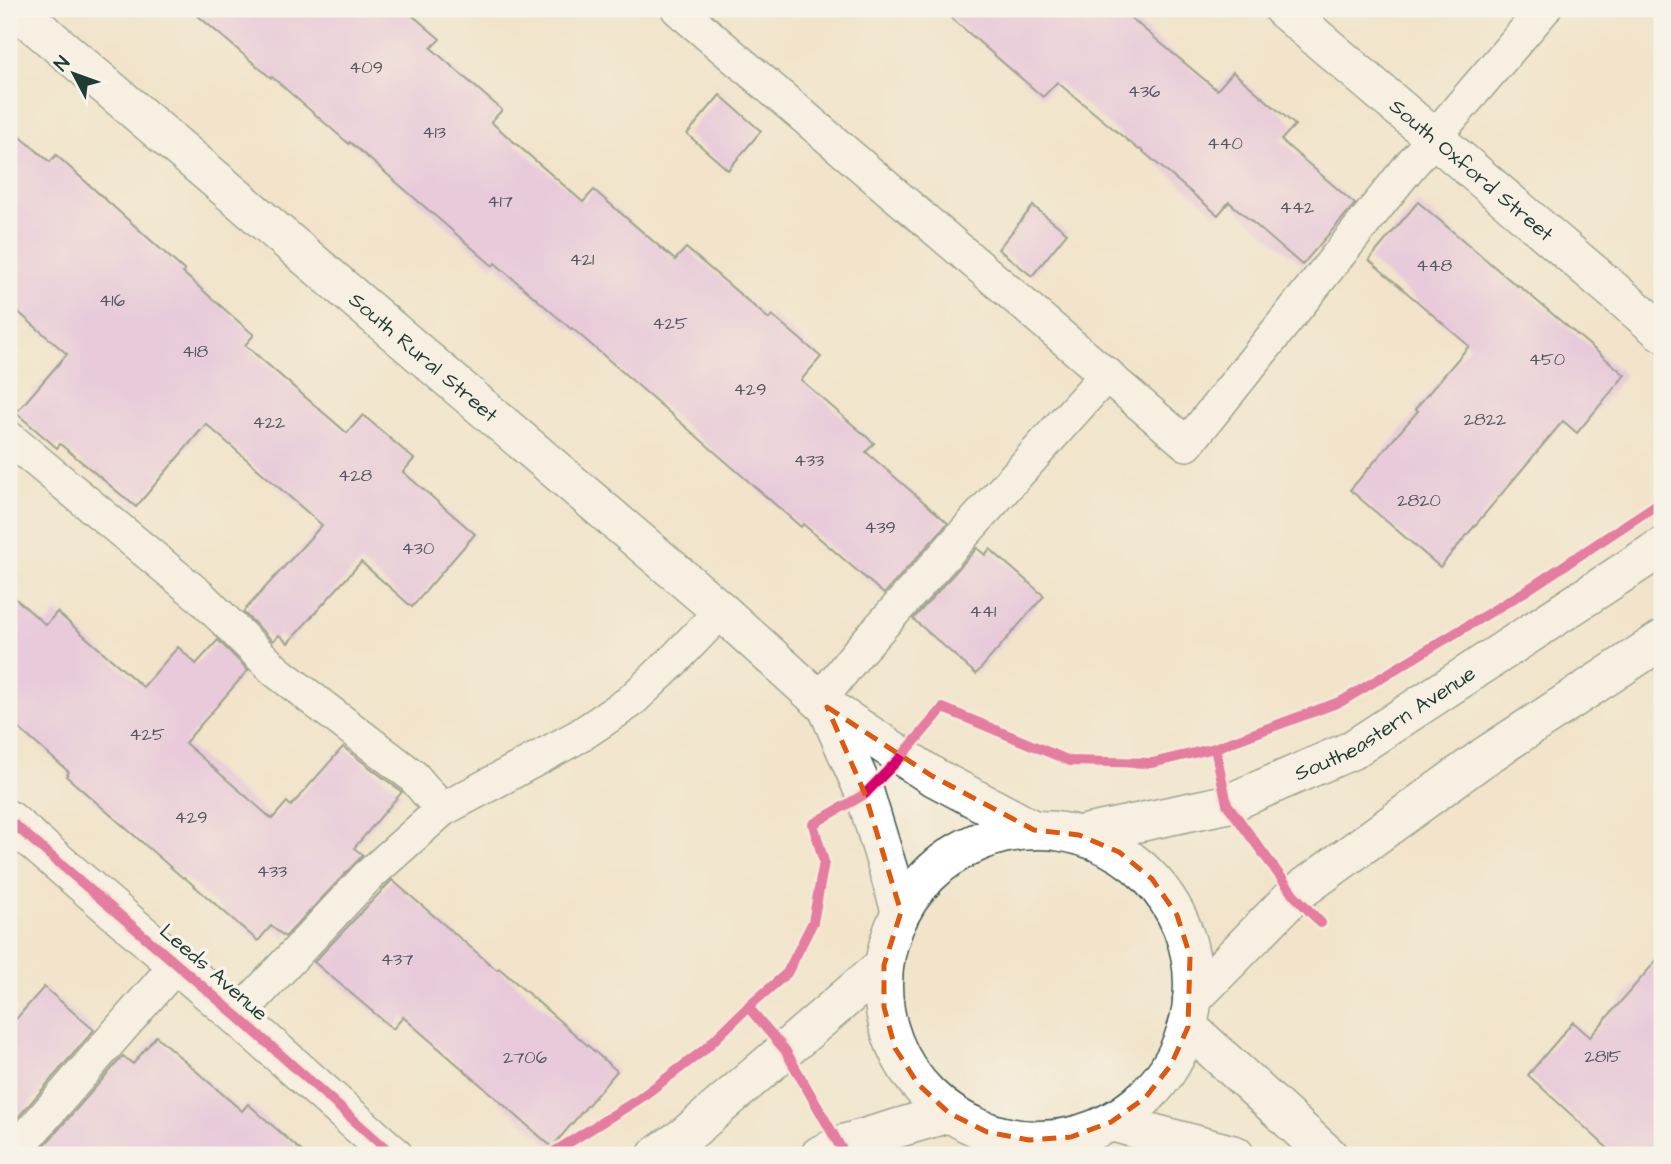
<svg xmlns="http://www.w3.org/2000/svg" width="1671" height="1164" font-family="'Architects Daughter',sans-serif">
  <rect width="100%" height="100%" fill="#f7f3e8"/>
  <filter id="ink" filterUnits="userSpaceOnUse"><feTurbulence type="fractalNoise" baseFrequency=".0143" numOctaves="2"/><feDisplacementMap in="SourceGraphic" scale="14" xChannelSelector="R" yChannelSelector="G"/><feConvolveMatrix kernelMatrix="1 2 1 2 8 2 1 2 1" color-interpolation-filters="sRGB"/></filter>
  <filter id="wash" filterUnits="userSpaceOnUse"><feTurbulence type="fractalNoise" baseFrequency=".00686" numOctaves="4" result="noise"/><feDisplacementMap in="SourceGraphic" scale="28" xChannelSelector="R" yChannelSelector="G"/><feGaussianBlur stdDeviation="1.57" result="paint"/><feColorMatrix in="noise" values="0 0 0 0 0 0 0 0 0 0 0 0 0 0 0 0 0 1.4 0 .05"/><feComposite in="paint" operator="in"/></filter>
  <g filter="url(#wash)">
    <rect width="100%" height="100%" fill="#f1e4ca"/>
    <g id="blocks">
      <g fill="#deacef">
        <polygon points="190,9 405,9 440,39 431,48 502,110 491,122 583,202 594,190 675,260 686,248 769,319 772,315 821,357 801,380 874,443 866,452 948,523 884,594 803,524 801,527 572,328 571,329 495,263 493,266 350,142 349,144 272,77 271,78"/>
        <polygon points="941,9 1120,9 1217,90 1233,72 1295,125 1281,140 1355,204 1302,265 1229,202 1218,215 1140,149 1139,150 1057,82 1043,97"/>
        <polygon points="720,95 761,131 728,170 687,134"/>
        <polygon points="9,127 50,162 56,155 185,271 183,273 254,335 245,345 347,433 363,415 414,459 403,472 475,534 412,607 361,562 288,643 279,635 273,641 243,612 322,525 206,424 136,507 60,444 57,448 16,413 67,354 9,304"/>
        <polygon points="1418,202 1517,286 1518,285 1625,375 1577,433 1563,421 1440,567 1350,490 1418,411 1415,409 1469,346 1369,260"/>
        <polygon points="1033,206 1067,233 1032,276 998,249"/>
        <polygon points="977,548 985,555 990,549 1044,596 976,674 913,619"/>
        <polygon points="9,593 46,625 57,612 143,687 178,647 196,664 218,640 248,670 185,743 272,819 287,802 291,806 343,747 402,792 354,848 363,855 285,937 271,926 258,941 184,877 183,878 66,776 69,772 9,720"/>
        <polygon points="392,880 497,970 499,968 617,1071 552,1147 403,1017 393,1029 314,962"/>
        <polygon points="1662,954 1662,1155 1615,1155 1528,1075 1573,1022 1590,1037"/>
        <polygon points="44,987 94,1030 9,1128 9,1027"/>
        <polygon points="156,1036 242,1111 248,1104 306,1155 36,1155 123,1056 133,1064"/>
      </g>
    </g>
  </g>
  <g filter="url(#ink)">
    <use href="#blocks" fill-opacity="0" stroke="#3e564a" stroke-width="2"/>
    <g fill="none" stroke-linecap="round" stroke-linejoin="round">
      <g stroke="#3e564a" stroke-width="36">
        <g id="lane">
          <polyline points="678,9 1187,444 1408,168 1544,9"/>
          <polyline points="9,438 201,597 276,671 413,776 442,810"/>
          <polyline points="820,700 858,652 1107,374"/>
          <polyline points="237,1016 367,877 442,810 579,736 630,702 675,659 721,611"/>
          <polyline points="11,1155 177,964"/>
        </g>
      </g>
      <g stroke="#3e564a" stroke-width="41">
        <g id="street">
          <path id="s1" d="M1283,9L1662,332"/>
          <polyline points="9,820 237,1016 393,1155"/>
        </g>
      </g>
      <g stroke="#3e564a" stroke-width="41">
        <g id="secondary">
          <path id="s2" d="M16,9L721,611L827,707L932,776L1034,830"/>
          <polyline points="827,707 865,794 901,912"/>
          <polyline points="1188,1027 1328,1155"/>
          <polyline points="1111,1122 1235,1155"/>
        </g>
      </g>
      <g stroke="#3e564a" stroke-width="41">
        <g id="primary">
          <circle cx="1038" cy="985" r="155"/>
          <path id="s3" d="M1079,835L1227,804L1352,750L1662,547"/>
          <polyline points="1192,999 1294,895 1484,757 1662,640"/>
          <polyline points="657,1155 685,1136 884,965"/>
          <polyline points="820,1155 840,1145 949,1113"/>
        </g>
      </g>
      <use href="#lane" stroke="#fff" stroke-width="33"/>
      <use href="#street" stroke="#fff" stroke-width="38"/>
      <use href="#secondary" stroke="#fff" stroke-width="38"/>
      <use href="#primary" stroke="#fff" stroke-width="38"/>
      <g stroke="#f7f3e8" stroke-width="15">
        <g id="cycleway">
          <polyline points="1215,748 1227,804 1294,895 1321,923"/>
          <polyline points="9,820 237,1016 393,1155"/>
          <polyline points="748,1007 785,1050 845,1155"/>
          <polyline points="549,1155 639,1099 704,1050 748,1007 787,973 813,922 824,862 813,824 865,794 902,756 943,708 1070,761 1152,763 1215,748 1342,701 1524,592 1662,501"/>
        </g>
      </g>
      <use href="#cycleway" stroke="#d6006c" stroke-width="10"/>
    </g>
  </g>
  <path d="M0 0H1671V1164H0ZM827,707L932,776L1034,830L1079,835L1119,852L1152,879L1177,915L1190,956L1188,1027L1171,1065L1145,1098L1111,1122L1071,1137L1029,1140L987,1132L949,1113L918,1084L895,1048L884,1007V965L901,912L865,794Z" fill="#f1e4ca" fill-opacity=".55" fill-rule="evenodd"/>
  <path fill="none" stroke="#de580e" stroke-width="5" stroke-dasharray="14 9" stroke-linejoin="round" d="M827,707L932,776L1034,830L1079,835L1119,852L1152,879L1177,915L1190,956L1188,1027L1171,1065L1145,1098L1111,1122L1071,1137L1029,1140L987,1132L949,1113L918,1084L895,1048L884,1007V965L901,912L865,794Z"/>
  <g text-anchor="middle" stroke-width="7" stroke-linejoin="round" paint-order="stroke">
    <g font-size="18" fill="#4f5963">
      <text x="366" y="73">409</text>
      <text x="1144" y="97">436</text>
      <text x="434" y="138">413</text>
      <text x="1225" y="149">440</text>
      <text x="500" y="207">417</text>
      <text x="1297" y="213">442</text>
      <text x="582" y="265">421</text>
      <text x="1434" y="271">448</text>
      <text x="112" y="306">416</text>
      <text x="670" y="329">425</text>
      <text x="195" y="357">418</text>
      <text x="1547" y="365">450</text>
      <text x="750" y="395">429</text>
      <text x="1485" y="425">2822</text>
      <text x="269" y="428">422</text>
      <text x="809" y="466">433</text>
      <text x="355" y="481">428</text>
      <text x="1419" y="506">2820</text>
      <text x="880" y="533">439</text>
      <text x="418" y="554">430</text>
      <text x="983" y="617">441</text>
      <text x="147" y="740">425</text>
      <text x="191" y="823">429</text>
      <text x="272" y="877">433</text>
      <text x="397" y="965">437</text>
      <text x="1603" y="1062">2815</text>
      <text x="525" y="1063">2706</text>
    </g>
    <g font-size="21" fill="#1f3d34" stroke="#f7f3e8">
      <text dy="7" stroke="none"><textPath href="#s1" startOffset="248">South Oxford Street</textPath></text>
      <text dy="7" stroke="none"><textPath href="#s2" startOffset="536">South Rural Street</textPath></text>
      <text dy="7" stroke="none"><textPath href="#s3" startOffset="329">Southeastern Avenue</textPath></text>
      <text transform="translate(214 972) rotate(41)" y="7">Leeds Avenue</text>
    </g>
  </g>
  <rect width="1671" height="1164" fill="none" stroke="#f7f3e8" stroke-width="35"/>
  <g transform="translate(74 74) rotate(311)" stroke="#f7f3e8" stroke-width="5" paint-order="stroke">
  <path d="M0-5L12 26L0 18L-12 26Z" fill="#1f3d34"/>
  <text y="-10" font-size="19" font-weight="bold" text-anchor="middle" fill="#1f3d34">N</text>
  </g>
</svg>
